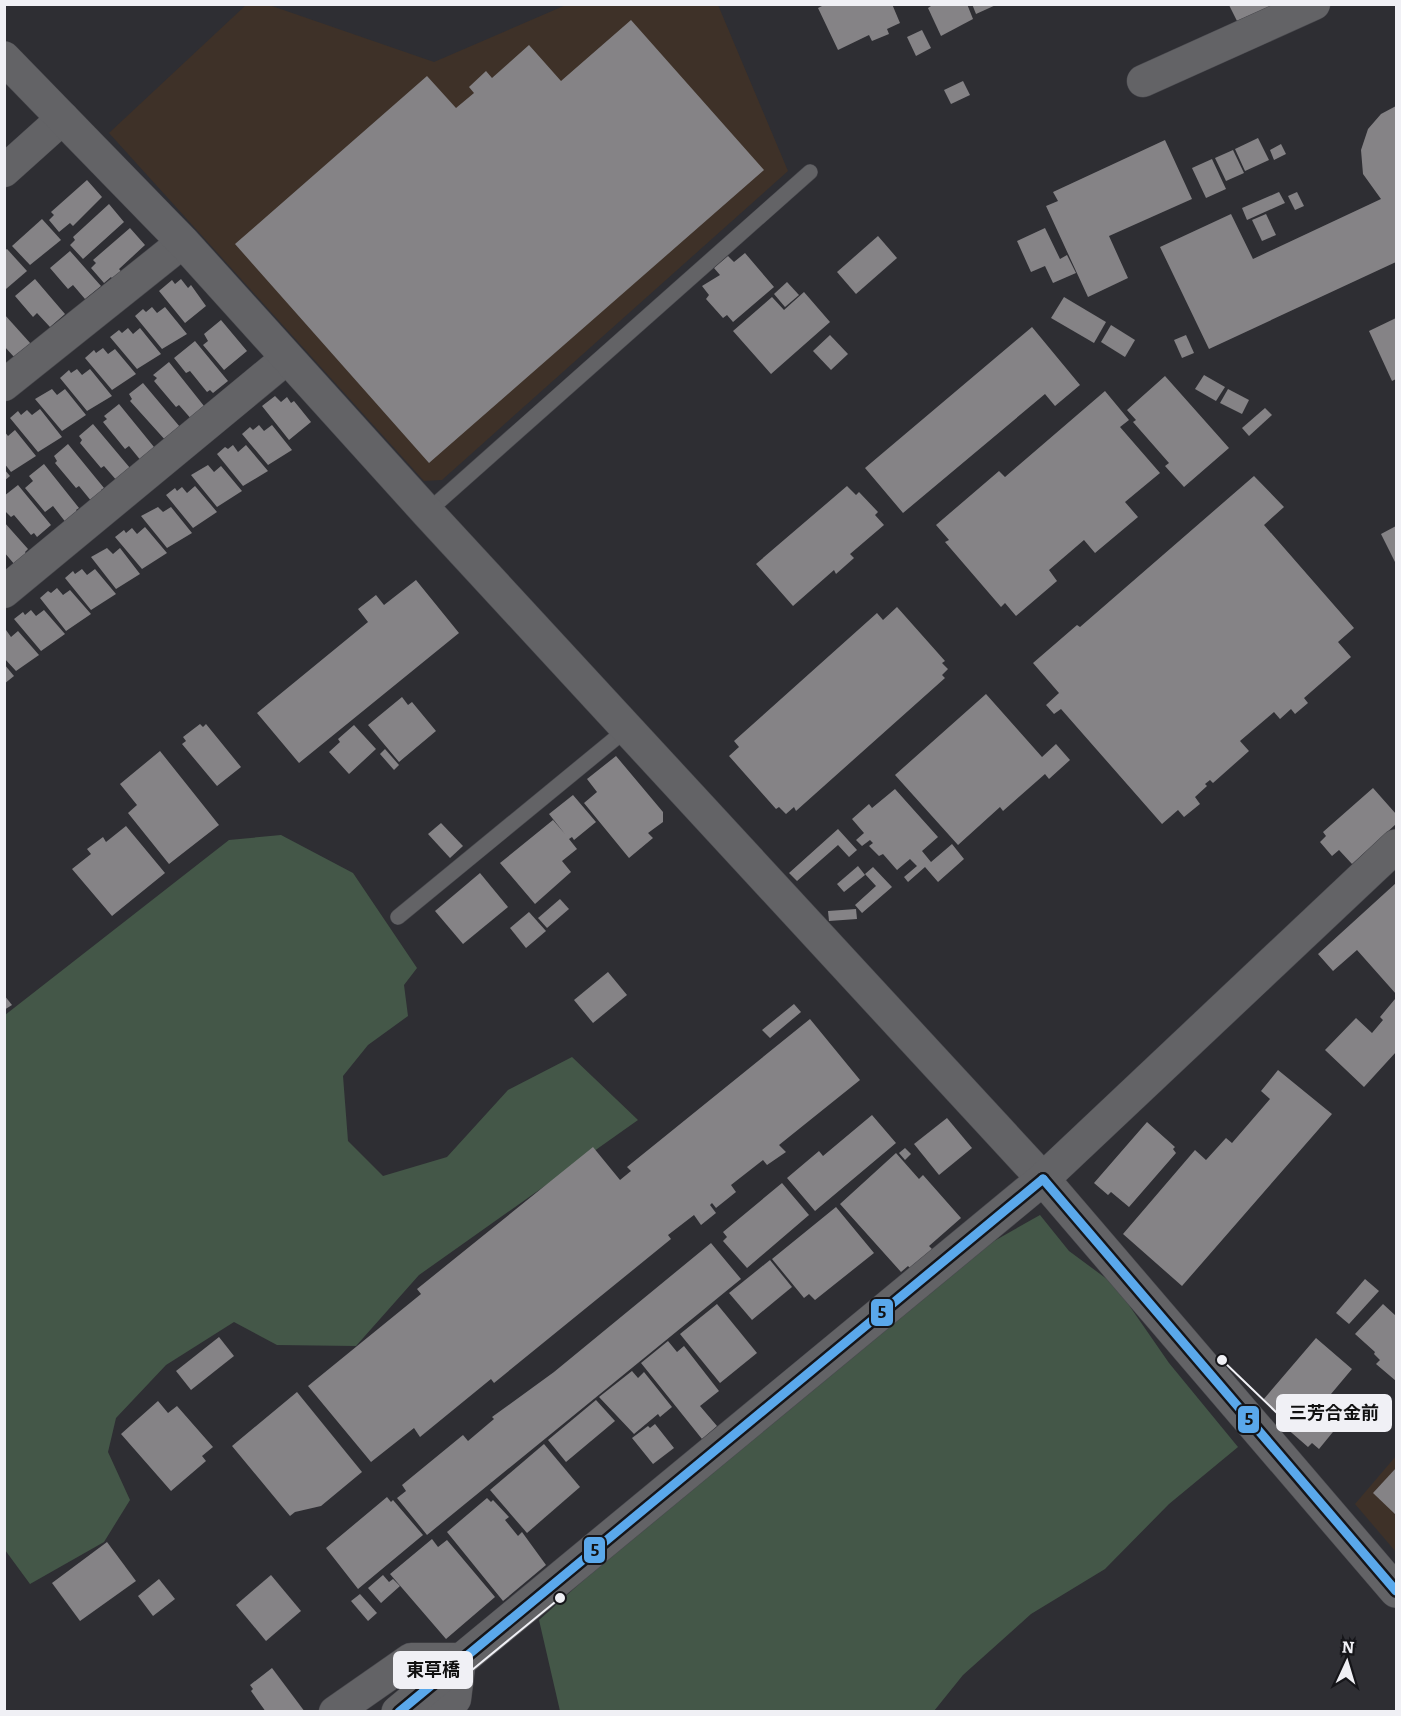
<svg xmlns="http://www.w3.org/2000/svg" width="1401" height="1716" font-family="Bitter,'Noto Sans JP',serif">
  <rect width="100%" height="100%" fill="#2e2e33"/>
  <g fill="#3e3128">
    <polygon points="246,5 269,5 434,62 566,5 718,5 788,171 442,480 424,481 109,133"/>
    <polygon points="1396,1456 1396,1552 1355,1504"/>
  </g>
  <g fill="#445748">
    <polygon points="281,835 353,873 417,968 404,985 408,1016 368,1045 343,1076 348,1141 383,1176 447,1157 508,1090 572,1057 638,1120 419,1275 356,1346 277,1345 234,1322 166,1365 116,1418 108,1452 130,1500 104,1542 30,1584 5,1550 5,1015 229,840"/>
    <polygon points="1040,1215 1069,1251 1115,1285 1169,1363 1238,1447 1169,1504 1105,1569 1031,1614 963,1675 934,1711 560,1711 539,1620 653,1518 980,1249"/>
  </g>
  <g fill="#858386">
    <polygon points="826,4 892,4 900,23 887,29 889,34 872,41 869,35 838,50 818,8"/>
    <polygon points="934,4 967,4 973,19 941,36 928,8"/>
    <polygon points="972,4 998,4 976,14"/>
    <polygon points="1229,5 1274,5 1237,21"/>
    <polygon points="631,20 764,170 429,463 235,244 427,76 456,108 474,93 469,87 486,71 492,78 529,45 561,81"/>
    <polygon points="922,30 931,48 916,56 907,37"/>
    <polygon points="963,81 970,95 951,104 944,90"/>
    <polygon points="1396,106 1396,262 1209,349 1160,247 1231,214 1253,259 1381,199 1363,174 1361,150 1368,129 1381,114"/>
    <polygon points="1258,138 1269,160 1245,171 1235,149"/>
    <polygon points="1165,140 1192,199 1109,236 1128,278 1088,297 1046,206 1058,201 1053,192"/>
    <polygon points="1281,144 1286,154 1274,160 1270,150"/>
    <polygon points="1233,150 1244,173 1226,181 1215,158"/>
    <polygon points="1212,159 1226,189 1206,198 1192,168"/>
    <polygon points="87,180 102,197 73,226 70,223 59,232 49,220 54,215 51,212"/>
    <polygon points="1279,192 1285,203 1247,220 1242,208"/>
    <polygon points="1297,192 1304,206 1295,210 1288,196"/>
    <polygon points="109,204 124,222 83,259 70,245 75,240 73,237"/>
    <polygon points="1266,214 1276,235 1262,241 1252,220"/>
    <polygon points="42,219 61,240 30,265 12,246"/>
    <polygon points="130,228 145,245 119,269 124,275 116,283 111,277 104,283 91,268 96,263 93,260"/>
    <polygon points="1045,228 1060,259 1067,255 1076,273 1053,283 1045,266 1031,272 1017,241"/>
    <polygon points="878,236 897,258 856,294 837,272"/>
    <polygon points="7,249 27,271 6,289 4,251"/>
    <polygon points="70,251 101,286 85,299 73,285 68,289 50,268"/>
    <polygon points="745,253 774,287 733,322 727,315 723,318 706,299 709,295 702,286 720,275 714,268 728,256 734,262"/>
    <polygon points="35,279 65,314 50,327 37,313 33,317 15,296"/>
    <polygon points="181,279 188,288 191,285 206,306 185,323 159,291 172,280 175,284"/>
    <polygon points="787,282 799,295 785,307 774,294"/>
    <polygon points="804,292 830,322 771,374 733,331 772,297 784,310"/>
    <polygon points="1064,297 1106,322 1094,343 1051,318"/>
    <polygon points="152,307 157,313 165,307 187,334 162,349 135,316 143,309 146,312"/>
    <polygon points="4,314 31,344 15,358 4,346"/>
    <polygon points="1396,318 1396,379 1392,381 1369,331"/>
    <polygon points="221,320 247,351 224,370 203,345 208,341 204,334"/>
    <polygon points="1111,325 1135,340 1125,357 1101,342"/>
    <polygon points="1032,327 1080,385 1055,406 1045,394 903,513 865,468"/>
    <polygon points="128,328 133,334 140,328 161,354 137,369 110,337 119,330 122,333"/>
    <polygon points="830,335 848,354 831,370 813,351"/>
    <polygon points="1186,335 1194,353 1182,358 1174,340"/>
    <polygon points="195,341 228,381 213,393 210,390 207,392 190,371 186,373 174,358"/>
    <polygon points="103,348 108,354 115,349 136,374 112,390 85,358 94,350 96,353"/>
    <polygon points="169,362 204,406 193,421 179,405 176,407 154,381 157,378 153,375"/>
    <polygon points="77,369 82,375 90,369 112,396 87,411 60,378 69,370 71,373"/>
    <polygon points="1204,375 1225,387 1216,401 1195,389"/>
    <polygon points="1165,376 1229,448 1184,487 1165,466 1169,463 1133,422 1136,420 1127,410"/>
    <polygon points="143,383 180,427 167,442 130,401 132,399 129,394"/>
    <polygon points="52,389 57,395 65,389 86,415 62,431 35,399"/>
    <polygon points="1228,389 1249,400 1242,414 1220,403"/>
    <polygon points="1105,391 1129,420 1120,427 1160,473 1125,502 1138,517 1095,553 1084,540 1049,570 1057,581 1016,616 1005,603 1001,607 945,542 949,540 936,525 999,471 1005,477"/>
    <polygon points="275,396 281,402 287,397 291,403 294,401 311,422 289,440 262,406"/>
    <polygon points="119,404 154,447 152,449 154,452 142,462 129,446 125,449 103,422 107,419 104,416"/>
    <polygon points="1265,408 1272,415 1249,436 1242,428"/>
    <polygon points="40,409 62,437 38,452 10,418 18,411 21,415 27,410 32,415"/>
    <polygon points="93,424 130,468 118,482 104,466 101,468 80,443 82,440 79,436"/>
    <polygon points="259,425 264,431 272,425 292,450 268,465 242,434 250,427 253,430"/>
    <polygon points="15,430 36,456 11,472 4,463 4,431 8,436"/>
    <polygon points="68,444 104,488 101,490 104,493 92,502 79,486 76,488 55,463 57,461 54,456"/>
    <polygon points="233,445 238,452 246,445 268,471 243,486 217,454 225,447 228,449"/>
    <polygon points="44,464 79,508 76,510 79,514 67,524 53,506 45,512 25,488 33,481 29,476"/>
    <polygon points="208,465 214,472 221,466 242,491 217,507 191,475"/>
    <polygon points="4,469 10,476 4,481"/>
    <polygon points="1254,476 1284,507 1264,525 1354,628 1338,642 1351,657 1304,698 1308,703 1295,714 1291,709 1280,719 1274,712 1240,741 1249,751 1213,783 1210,780 1205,784 1207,786 1195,797 1200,804 1184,817 1178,810 1162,824 1061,709 1054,714 1046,705 1059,693 1033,663 1077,625 1080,627"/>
    <polygon points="18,485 51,525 37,537 34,533 31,535 14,515 11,517 4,510 4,496"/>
    <polygon points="195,486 217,512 193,528 166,495 175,488 177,491 182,487 187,493"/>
    <polygon points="847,486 856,495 859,492 878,512 875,515 884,525 850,554 854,558 836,574 834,570 793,606 756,564"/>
    <polygon points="158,507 163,512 171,507 192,533 167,548 141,516"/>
    <polygon points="4,522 28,549 25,552 27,555 15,565 4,552"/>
    <polygon points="1396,526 1396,564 1381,534"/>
    <polygon points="145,527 167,553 142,569 115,537 124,530 126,533 132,528 137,534"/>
    <polygon points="107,548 113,554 120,548 140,574 116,589 91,557"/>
    <polygon points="82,569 87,575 95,569 116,594 91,610 65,578 73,571 75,574"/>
    <polygon points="416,580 459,633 299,763 257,713 368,622 358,609 376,595 384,605"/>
    <polygon points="57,588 63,595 70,590 91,614 66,631 40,598 48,591 51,593"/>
    <polygon points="897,607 945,661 942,663 948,669 942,675 945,678 796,811 794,807 786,814 779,807 776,809 729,756 739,747 734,741 877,613 883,620"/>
    <polygon points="31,610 36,616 44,610 65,634 41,651 14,619 23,612 25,615"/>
    <polygon points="6,630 11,637 18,631 39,655 16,671 4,658"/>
    <polygon points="4,664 14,676 4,684"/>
    <polygon points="986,694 1042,757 1056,744 1070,760 1049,779 1045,774 1003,811 1000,807 958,845 895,775"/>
    <polygon points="402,697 408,705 412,702 436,731 399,762 368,725"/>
    <polygon points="200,724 203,727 206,724 241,767 217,786 182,744 186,741 183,737"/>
    <polygon points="354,725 376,749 349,774 329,752 340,742 338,739"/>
    <polygon points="385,749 399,765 394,770 380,754"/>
    <polygon points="160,751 219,825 169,864 128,813 137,805 120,784"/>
    <polygon points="616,756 663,812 663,822 648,833 653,838 629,858 584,803 597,792 587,779"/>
    <polygon points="1373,788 1396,814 1396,824 1352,864 1339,850 1332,856 1320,842 1326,836 1323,832"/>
    <polygon points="895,789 938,837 922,851 931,862 952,844 964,859 938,882 925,867 908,882 904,877 917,866 910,859 897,870 883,854 879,856 869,846 873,843 870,840 862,846 856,840 864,833 852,819 869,804 872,808"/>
    <polygon points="573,795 596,822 574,840 572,837 569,839 577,849 562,861 571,872 535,904 500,863 553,820 565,834 549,814"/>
    <polygon points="441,823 463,846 450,858 428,834"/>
    <polygon points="126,826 165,873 112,916 72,869 91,854 87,849 103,837 106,842"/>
    <polygon points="838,829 857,850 849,857 838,845 797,881 789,873"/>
    <polygon points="858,866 865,875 844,892 837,884"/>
    <polygon points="873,867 892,887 862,913 855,905 876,886 865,874"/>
    <polygon points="480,873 508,907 463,944 435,911"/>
    <polygon points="1396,883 1396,994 1357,950 1333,971 1318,954"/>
    <polygon points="560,899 569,909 547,928 538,918"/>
    <polygon points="856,909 857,919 829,921 828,911"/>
    <polygon points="529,912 546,931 526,948 510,928"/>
    <polygon points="608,972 627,995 593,1023 574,1000"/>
    <polygon points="4,995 12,1005 4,1010"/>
    <polygon points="1395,999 1396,1052 1364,1087 1325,1050 1356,1018 1372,1033 1383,1020 1380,1017"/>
    <polygon points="794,1004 801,1012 770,1038 762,1030"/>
    <polygon points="810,1019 860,1080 779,1145 786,1152 767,1165 763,1160 731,1185 736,1192 716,1208 712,1203 710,1205 716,1213 701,1225 694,1215 668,1235 671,1239 494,1383 491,1379 420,1437 414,1428 371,1462 308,1386 421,1294 417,1289 593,1147 620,1180 631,1171 627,1167"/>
    <polygon points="1278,1070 1332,1114 1182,1286 1123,1234 1195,1150 1206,1160 1226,1138 1232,1143 1270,1099 1261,1091"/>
    <polygon points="872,1115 896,1143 815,1211 787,1178 819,1151 823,1156"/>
    <polygon points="947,1118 972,1148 939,1175 914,1144"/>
    <polygon points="1147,1122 1175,1147 1173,1149 1176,1153 1129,1207 1111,1192 1108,1195 1094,1183"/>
    <polygon points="905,1148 911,1154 905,1160 899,1153"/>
    <polygon points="896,1153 919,1179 923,1175 961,1218 929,1246 934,1251 912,1270 908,1266 901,1272 840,1204"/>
    <polygon points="782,1183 809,1215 747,1268 723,1241 727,1237 723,1232"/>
    <polygon points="836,1207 874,1253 815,1300 809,1294 804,1298 772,1259"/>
    <polygon points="711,1243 741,1279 427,1535 397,1498 406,1491 402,1485 463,1435 468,1441 494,1419 492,1417 554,1372"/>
    <polygon points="770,1260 792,1287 752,1320 729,1293"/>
    <polygon points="1365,1279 1379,1291 1349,1324 1336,1313"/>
    <polygon points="717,1304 757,1353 720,1383 680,1334"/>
    <polygon points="1383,1304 1396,1316 1396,1381 1376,1364 1380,1360 1374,1354 1375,1352 1355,1334"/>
    <polygon points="219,1337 234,1356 191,1390 176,1371"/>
    <polygon points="1316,1338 1352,1369 1331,1394 1344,1405 1330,1421 1337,1427 1319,1449 1312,1443 1308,1447 1277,1420 1281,1415 1263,1400"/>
    <polygon points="668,1341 677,1352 684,1346 719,1391 700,1406 717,1426 702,1439 641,1363"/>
    <polygon points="632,1371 638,1378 644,1372 672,1407 660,1417 658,1414 634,1434 599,1397"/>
    <polygon points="297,1392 362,1472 321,1506 295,1512 290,1516 232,1446"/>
    <polygon points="596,1400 615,1421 566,1462 548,1440"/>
    <polygon points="158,1401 168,1413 177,1406 213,1447 202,1456 206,1461 171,1491 121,1434"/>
    <polygon points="655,1424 674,1448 653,1464 632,1438 648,1426 650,1428"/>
    <polygon points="544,1444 580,1487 527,1533 490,1490"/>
    <polygon points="1396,1468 1396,1515 1373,1493"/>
    <polygon points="387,1497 391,1502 393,1500 423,1535 358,1589 326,1548"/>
    <polygon points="487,1498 491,1502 493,1500 509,1517 505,1520 518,1536 522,1532 546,1565 503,1601 447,1532"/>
    <polygon points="432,1539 438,1547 447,1540 495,1597 446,1639 390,1574"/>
    <polygon points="107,1542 136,1581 80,1621 52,1583"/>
    <polygon points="271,1575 301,1611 266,1641 236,1605"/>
    <polygon points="383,1575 389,1582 393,1579 400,1586 381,1603 368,1588"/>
    <polygon points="159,1579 175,1599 153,1616 138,1596"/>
    <polygon points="360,1594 377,1613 368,1621 351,1601"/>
    <polygon points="272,1668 305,1712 266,1712 251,1691 253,1689 250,1685"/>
  </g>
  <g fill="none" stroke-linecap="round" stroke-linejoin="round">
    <g stroke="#4a4a4f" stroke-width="16">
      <g id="service">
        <polyline points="427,512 810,172"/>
        <polyline points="398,917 628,728"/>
      </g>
    </g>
    <g stroke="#4a4a4f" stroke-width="33">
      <g id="minor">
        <polyline points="1143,81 1314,4"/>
        <polyline points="4,171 63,118"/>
        <polyline points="4,385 183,242"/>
        <polyline points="4,592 287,358"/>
        <polyline points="335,1712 411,1659 460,1659 455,1699 441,1712"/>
      </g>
    </g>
    <g stroke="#4a4a4f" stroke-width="34">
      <g id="tertiary">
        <polyline points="4,58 183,242 427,512 1043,1179 1396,1591"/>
        <polyline points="398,1712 1043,1179 1396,846"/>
      </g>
    </g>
    <use href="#service" stroke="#636366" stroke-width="15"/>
    <use href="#minor" stroke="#636366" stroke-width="32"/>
    <use href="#tertiary" stroke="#636366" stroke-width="33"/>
    <g stroke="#151519" stroke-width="14">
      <g id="bus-1">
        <polyline points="1043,1179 1396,1591"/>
        <polyline points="399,1712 1043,1179"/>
      </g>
    </g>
    <use href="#bus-1" stroke="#5aa8eb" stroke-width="9"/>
  </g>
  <path fill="none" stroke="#f0f0f5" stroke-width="2" d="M1222 1360L1277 1413M560 1598L472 1670"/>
  <g fill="#f0f0f5" stroke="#151519" stroke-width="2">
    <circle cx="1222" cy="1360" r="6"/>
    <circle cx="560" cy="1598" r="6"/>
  </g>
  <g fill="#f0f0f5" stroke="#f0f0f5" stroke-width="2">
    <rect x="1277" y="1395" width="114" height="36" rx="6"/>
    <rect x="394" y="1652" width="78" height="36" rx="6"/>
  </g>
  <g font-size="18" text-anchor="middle" font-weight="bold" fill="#111">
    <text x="1334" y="1419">三芳合金前</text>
    <text x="433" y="1676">東草橋</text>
  </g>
  <g stroke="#151519" stroke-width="2">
    <rect x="870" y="1298" width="24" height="29" rx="6" fill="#5aa8eb"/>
    <rect x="1237" y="1405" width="23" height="29" rx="6" fill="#5aa8eb"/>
    <rect x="583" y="1536" width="23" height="28" rx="6" fill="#5aa8eb"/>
  </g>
  <g font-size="16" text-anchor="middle" font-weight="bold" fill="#111">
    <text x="882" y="1318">5</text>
    <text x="1249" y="1425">5</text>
    <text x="595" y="1556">5</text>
  </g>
  <rect width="1401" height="1716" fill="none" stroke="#f0f0f5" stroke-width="12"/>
  <g transform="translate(1347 1662) rotate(4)" stroke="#151519" stroke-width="4.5" paint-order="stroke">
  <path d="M0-4.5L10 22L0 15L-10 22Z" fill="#f0f0f5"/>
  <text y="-9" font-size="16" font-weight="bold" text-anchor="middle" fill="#f0f0f5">N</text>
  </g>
</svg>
